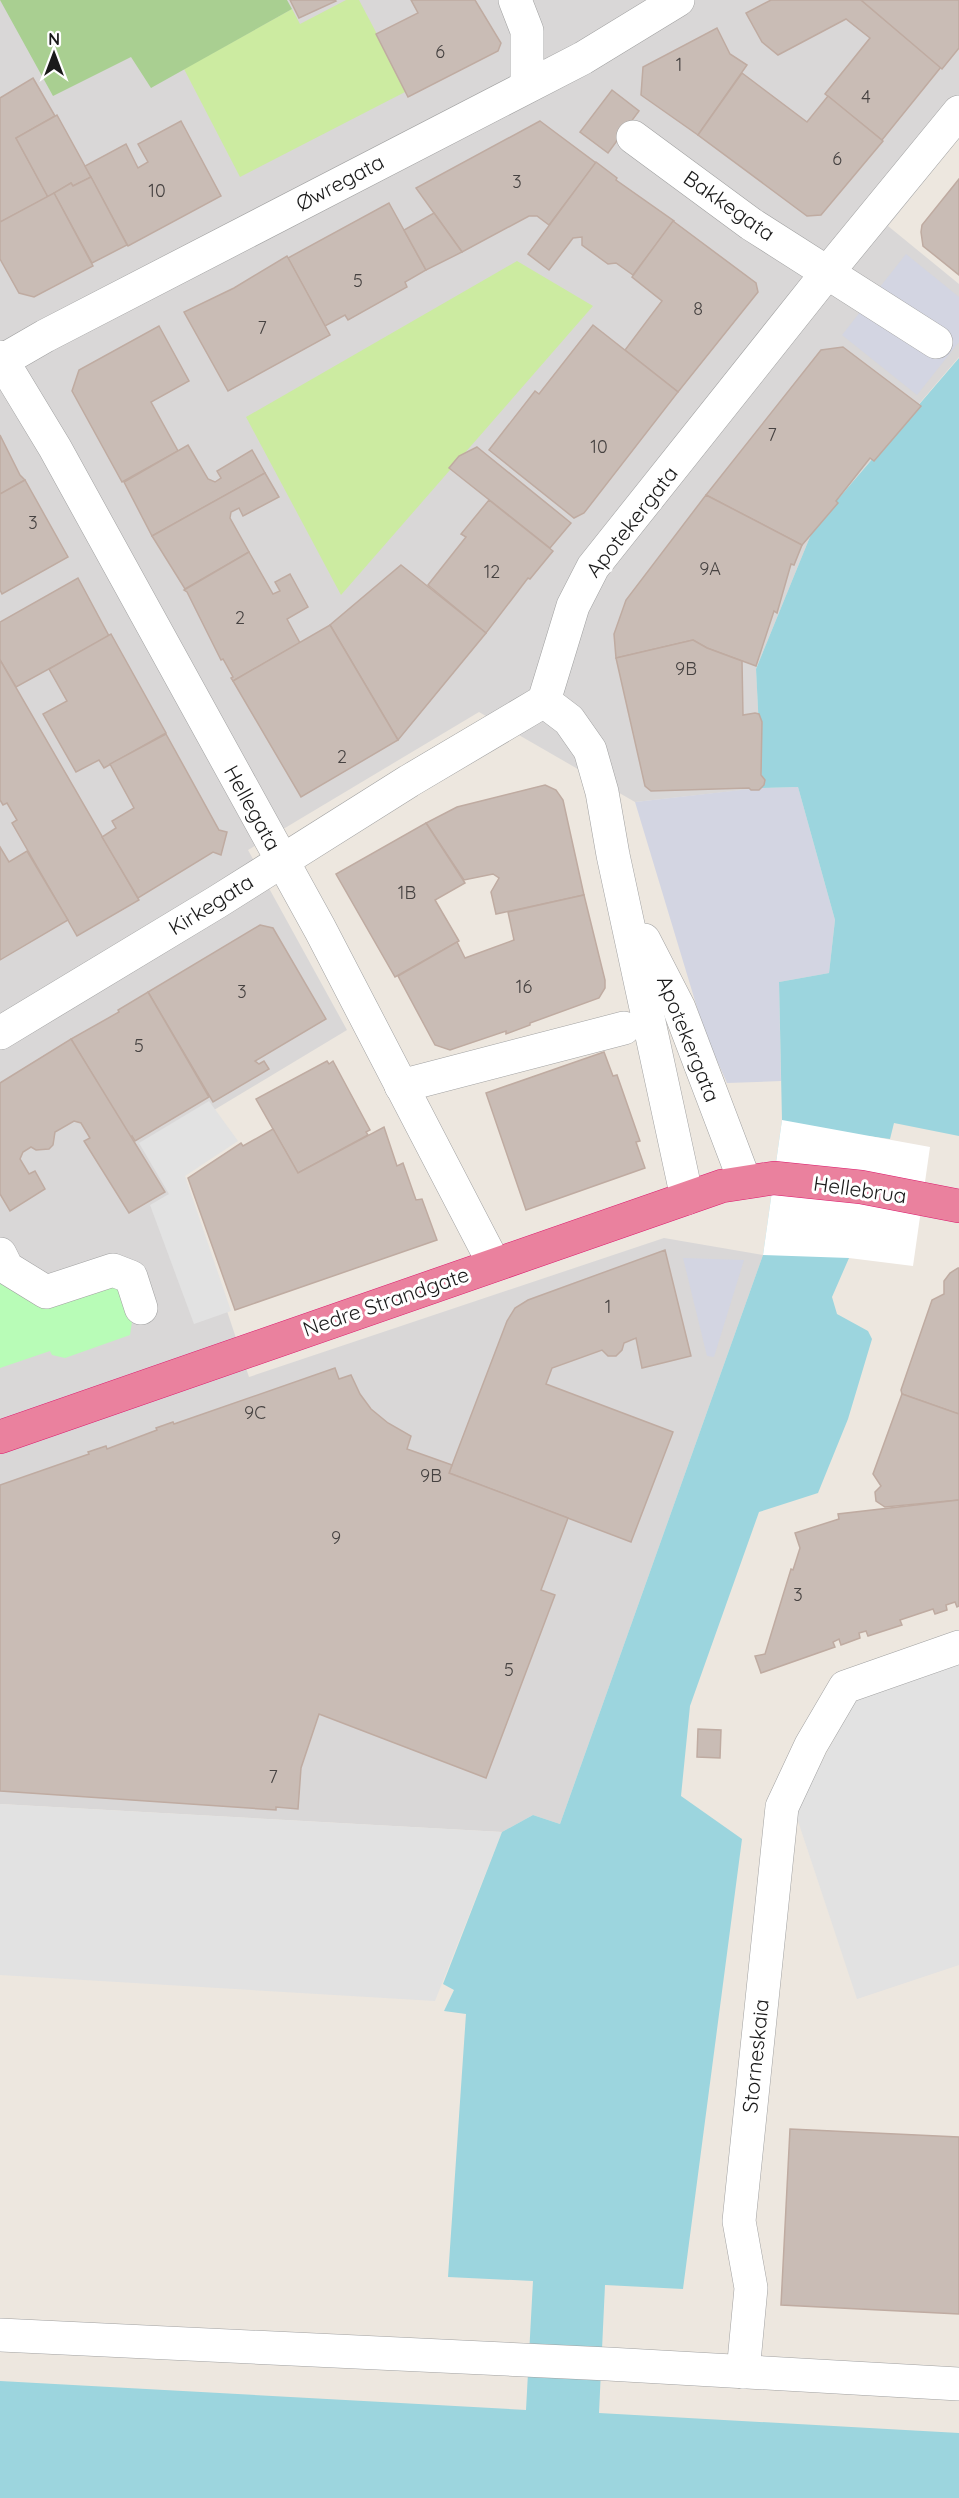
<svg xmlns="http://www.w3.org/2000/svg" width="959" height="2498" font-family="Quicksand,sans-serif">
  <rect width="100%" height="100%" fill="#ede7df"/>
  <polygon fill="#d9d7d7" points="0,0 959,0 959,138 888,226 959,284 959,357 814,527 756,669 762,788 635,802 479,712 248,850 347,1030 169,1137 249,1377 664,1238 763,1255 560,1824 533,1815 502,1832 0,1804"/>
  <g fill="#cceba1">
    <polygon points="346,0 359,0 407,91 240,177 184,69 292,9 300,24"/>
    <polygon points="517,261 593,306 341,595 246,417"/>
  </g>
  <polygon fill="#a9cf91" points="0,0 287,0 292,9 151,88 131,57 53,96"/>
  <polygon fill="#b8fcb7" points="0,1281 118,1286 132,1322 130,1335 65,1358 52,1355 50,1351 0,1368"/>
  <g fill="#e2e2e2">
    <polygon points="209,1101 238,1141 185,1176 231,1311 194,1324 150,1205 169,1194 139,1143"/>
    <polygon points="959,1662 959,1965 857,1999 795,1812 856,1698"/>
    <polygon points="0,1804 502,1832 435,2001 0,1975"/>
  </g>
  <g fill="#d3d5e2">
    <polygon points="906,254 959,297 959,342 917,395 842,335"/>
    <polygon points="798,787 835,920 829,973 779,982 781,1081 727,1083 705,1034 635,802 758,788"/>
    <polygon points="683,1258 744,1260 714,1357 707,1356"/>
  </g>
  <polygon fill="#9cd5de" points="959,358 959,1136 894,1123 890,1139 868,1136 849,1258 832,1297 837,1314 868,1331 872,1339 848,1419 818,1493 759,1512 690,1706 681,1796 742,1839 683,2289 605,2285 599,2413 959,2433 959,2498 0,2498 0,2381 526,2410 533,2281 448,2277 466,2014 444,2011 454,1990 443,1984 502,1832 533,1815 560,1824 763,1255 782,1120 779,982 829,973 835,920 798,787 762,788 756,669 814,527"/>
  <polygon fill="#fff" points="782,1120 930,1147 913,1266 849,1258 763,1255"/>
  <g fill="#c9bcb5" stroke="#bfaba1" stroke-width="1.5">
    <polygon points="290,0 335,0 336,1 299,18"/>
    <polygon points="411,0 475,0 501,43 498,51 408,97 376,34 418,13"/>
    <polygon points="771,0 861,0 941,67 882,140 825,94 870,38 846,19 778,55 762,42 746,13"/>
    <polygon points="861,0 959,0 959,48 942,69"/>
    <polygon points="717,28 730,54 747,65 698,135 641,95 643,67"/>
    <polygon points="742,73 807,122 828,96 883,141 821,215 807,216 698,135"/>
    <polygon points="33,78 55,116 16,138 48,197 0,222 0,98"/>
    <polygon points="612,90 639,111 608,153 580,132"/>
    <polygon points="57,115 91,177 73,186 71,183 48,197 16,138"/>
    <polygon points="181,121 221,196 128,246 85,166 126,144 138,168 148,162 138,144"/>
    <polygon points="540,121 596,163 549,225 537,216 529,216 462,252 416,188"/>
    <polygon points="596,162 617,178 616,180 674,221 633,275 616,263 608,264 582,245 582,237 573,238 549,270 528,254"/>
    <polygon points="91,177 127,245 92,263 54,193 71,183 73,186"/>
    <polygon points="959,179 959,275 923,246 921,232 922,225"/>
    <polygon points="54,193 93,266 34,297 19,293 0,259 0,222"/>
    <polygon points="389,203 426,270 405,282 407,287 348,320 345,315 325,326 288,258"/>
    <polygon points="434,213 462,252 426,270 404,230"/>
    <polygon points="673,221 756,283 758,292 678,392 625,350 662,301 632,277"/>
    <polygon points="287,256 330,335 228,391 184,312 234,288"/>
    <polygon points="593,325 678,392 584,513 574,518 489,450 535,391 539,394"/>
    <polygon points="159,326 189,381 151,402 178,451 122,482 72,391 79,370"/>
    <polygon points="843,347 921,406 874,461 870,458 836,501 838,503 802,545 706,495 821,350"/>
    <polygon points="0,435 20,475 25,480 0,494"/>
    <polygon points="188,445 208,479 215,482 221,478 217,471 252,450 265,473 152,536 124,482"/>
    <polygon points="477,447 571,523 550,548 449,468 459,456"/>
    <polygon points="265,473 279,497 243,516 239,508 231,512 230,518 249,552 185,589 152,536"/>
    <polygon points="25,480 68,557 2,594 0,590 0,494"/>
    <polygon points="706,495 802,545 794,565 791,564 777,613 774,611 756,666 707,648 693,640 616,658 614,634 626,600"/>
    <polygon points="489,500 553,551 530,579 528,578 486,633 428,585 466,537 461,534"/>
    <polygon points="249,552 273,594 280,591 275,582 290,574 308,607 287,619 300,643 233,681 231,678 233,677 223,659 221,660 187,592 184,590"/>
    <polygon points="401,565 486,633 398,740 330,625"/>
    <polygon points="78,578 109,636 16,687 0,660 0,622"/>
    <polygon points="330,625 398,740 301,797 233,681"/>
    <polygon points="111,634 166,733 104,768 99,760 76,772 43,714 67,701 49,669"/>
    <polygon points="693,640 707,648 742,661 743,715 755,713 759,714 762,722 761,775 765,780 764,785 759,790 751,790 749,788 651,791 645,786 616,658"/>
    <polygon points="0,660 139,900 77,936 12,823 17,820 7,803 3,805 0,800"/>
    <polygon points="166,734 219,830 227,832 221,855 213,852 138,898 102,837 116,828 112,821 134,808 110,764"/>
    <polygon points="545,785 556,790 563,800 584,895 496,914 491,892 499,878 493,874 464,880 426,823 457,807"/>
    <polygon points="426,823 465,883 435,900 459,941 395,977 336,874"/>
    <polygon points="0,847 9,862 27,851 68,920 0,960"/>
    <polygon points="584,895 605,980 605,988 599,998 530,1023 530,1025 506,1034 506,1031 450,1050 435,1045 398,976 457,942 465,958 514,940 508,912"/>
    <polygon points="260,925 273,928 326,1019 255,1061 259,1064 264,1061 269,1069 213,1102 148,992"/>
    <polygon points="148,992 209,1097 135,1141 132,1136 130,1138 71,1039 119,1012 118,1010"/>
    <polygon points="71,1039 165,1192 129,1213 84,1141 90,1138 81,1123 74,1121 55,1132 53,1145 49,1149 36,1150 31,1147 23,1152 20,1159 29,1174 35,1171 45,1189 10,1211 0,1194 0,1083"/>
    <polygon points="604,1052 613,1076 617,1075 640,1141 636,1142 645,1168 526,1210 486,1093"/>
    <polygon points="327,1061 329,1064 333,1061 370,1130 366,1132 368,1135 298,1173 256,1099"/>
    <polygon points="384,1127 397,1166 403,1163 416,1200 422,1199 437,1240 235,1310 188,1178 241,1143 243,1146 273,1129 298,1173"/>
    <polygon points="665,1250 691,1356 642,1368 636,1338 624,1343 622,1350 616,1356 608,1356 602,1350 552,1368 546,1384 673,1432 631,1542 449,1473 507,1321 515,1308 528,1300"/>
    <polygon points="958,1268 959,1268 959,1414 902,1394 901,1390 932,1300 944,1294 944,1281 950,1273"/>
    <polygon points="335,1368 339,1379 351,1375 360,1394 371,1409 388,1423 411,1436 407,1449 452,1465 449,1473 568,1518 541,1590 555,1595 486,1778 319,1714 301,1768 298,1809 276,1807 276,1810 0,1791 0,1485 89,1454 88,1452 106,1446 107,1449 157,1430 156,1428 173,1422 174,1424"/>
    <polygon points="902,1394 959,1414 959,1500 885,1507 876,1501 875,1492 881,1486 873,1474"/>
    <polygon points="959,1500 959,1606 957,1607 955,1602 946,1605 947,1610 935,1614 933,1609 900,1620 902,1625 868,1636 866,1631 859,1633 860,1638 841,1645 839,1639 833,1642 835,1647 761,1673 755,1656 765,1654 791,1569 793,1570 800,1548 795,1533 839,1519 838,1514"/>
    <polygon points="698,1729 721,1730 720,1758 697,1757"/>
    <polygon points="790,2129 959,2137 959,2314 781,2305"/>
  </g>
  <g fill="none" stroke-linecap="round" stroke-linejoin="round">
    <g stroke="#a1a1a1" stroke-width="34">
      <g id="minor">
        <polyline points="515,0 527,31 527,85"/>
        <polyline points="633,137 751,224 936,342"/>
        <polyline points="0,357 55,448 320,929 494,1264"/>
        <polyline points="0,362 45,336 583,58 678,0"/>
        <polyline points="544,701 573,606 593,567 827,273 959,112"/>
        <polyline points="544,701 569,720 590,750 602,792 613,855 687,1198"/>
        <polyline points="644,940 679,1008 745,1182"/>
        <polyline points="0,1033 217,902 409,781 544,701"/>
        <polyline points="401,1086 624,1028"/>
        <polyline points="0,1254 7,1268 46,1292 113,1270 131,1277 141,1308"/>
        <polyline points="0,2335 608,2364 959,2384"/>
        <polyline points="743,2372 751,2288 739,2221 782,1807 811,1745 845,1687 959,1647"/>
      </g>
    </g>
    <g stroke="#dc1b6e" stroke-width="34">
      <polyline id="highway" points="0,1437 722,1186 774,1178 861,1187 959,1206"/>
    </g>
    <use href="#minor" stroke="#fff" stroke-width="33"/>
    <use href="#highway" stroke="#ea819e" stroke-width="33"/>
  </g>
  <g text-anchor="middle" stroke-width="6" stroke-linejoin="round" paint-order="stroke">
    <g font-size="18" fill="#464241">
      <text x="440" y="58">6</text>
      <text x="679" y="71">1</text>
      <text x="866" y="103">4</text>
      <text x="837" y="165">6</text>
      <text x="517" y="188">3</text>
      <text x="157" y="197">10</text>
      <text x="358" y="287">5</text>
      <text x="698" y="315">8</text>
      <text x="262" y="334">7</text>
      <text x="772" y="441">7</text>
      <text x="599" y="453">10</text>
      <text x="33" y="529">3</text>
      <text x="710" y="575">9A</text>
      <text x="492" y="578">12</text>
      <text x="240" y="624">2</text>
      <text x="686" y="675">9B</text>
      <text x="342" y="763">2</text>
      <text x="407" y="899">1B</text>
      <text x="524" y="993">16</text>
      <text x="242" y="998">3</text>
      <text x="139" y="1052">5</text>
      <text x="608" y="1313">1</text>
      <text x="255" y="1419">9C</text>
      <text x="431" y="1482">9B</text>
      <text x="336" y="1544">9</text>
      <text x="798" y="1601">3</text>
      <text x="509" y="1676">5</text>
      <text x="273" y="1783">7</text>
    </g>
    <g font-size="21" fill="#1a1a1a" stroke="#fff">
      <text transform="translate(340 183) rotate(-28)" y="7">Øwregata</text>
      <text transform="translate(729 206) rotate(35)" y="7">Bakkegata</text>
      <text transform="translate(632 522) rotate(-52)" y="7">Apotekergata</text>
      <text transform="translate(252 808) rotate(61)" y="7">Hellegata</text>
      <text transform="translate(211 905) rotate(-32)" y="7">Kirkegata</text>
      <text transform="translate(688 1039) rotate(68)" y="7">Apotekergata</text>
      <text transform="translate(860 1190) rotate(8)" y="7">Hellebrua</text>
      <text transform="translate(386 1302) rotate(-19)" y="7">Nedre Strandgate</text>
      <text transform="translate(756 2056) rotate(-84)" y="7">Storneskaia</text>
    </g>
  </g>
  <g transform="translate(54 54)" stroke="#ffffff" stroke-width="4.5" paint-order="stroke">
  <path d="M0-4.5L10 22L0 15L-10 22Z" fill="#1a1a1a"/>
  <text y="-9" font-size="16" font-weight="bold" text-anchor="middle" fill="#1a1a1a">N</text>
  </g>
</svg>
